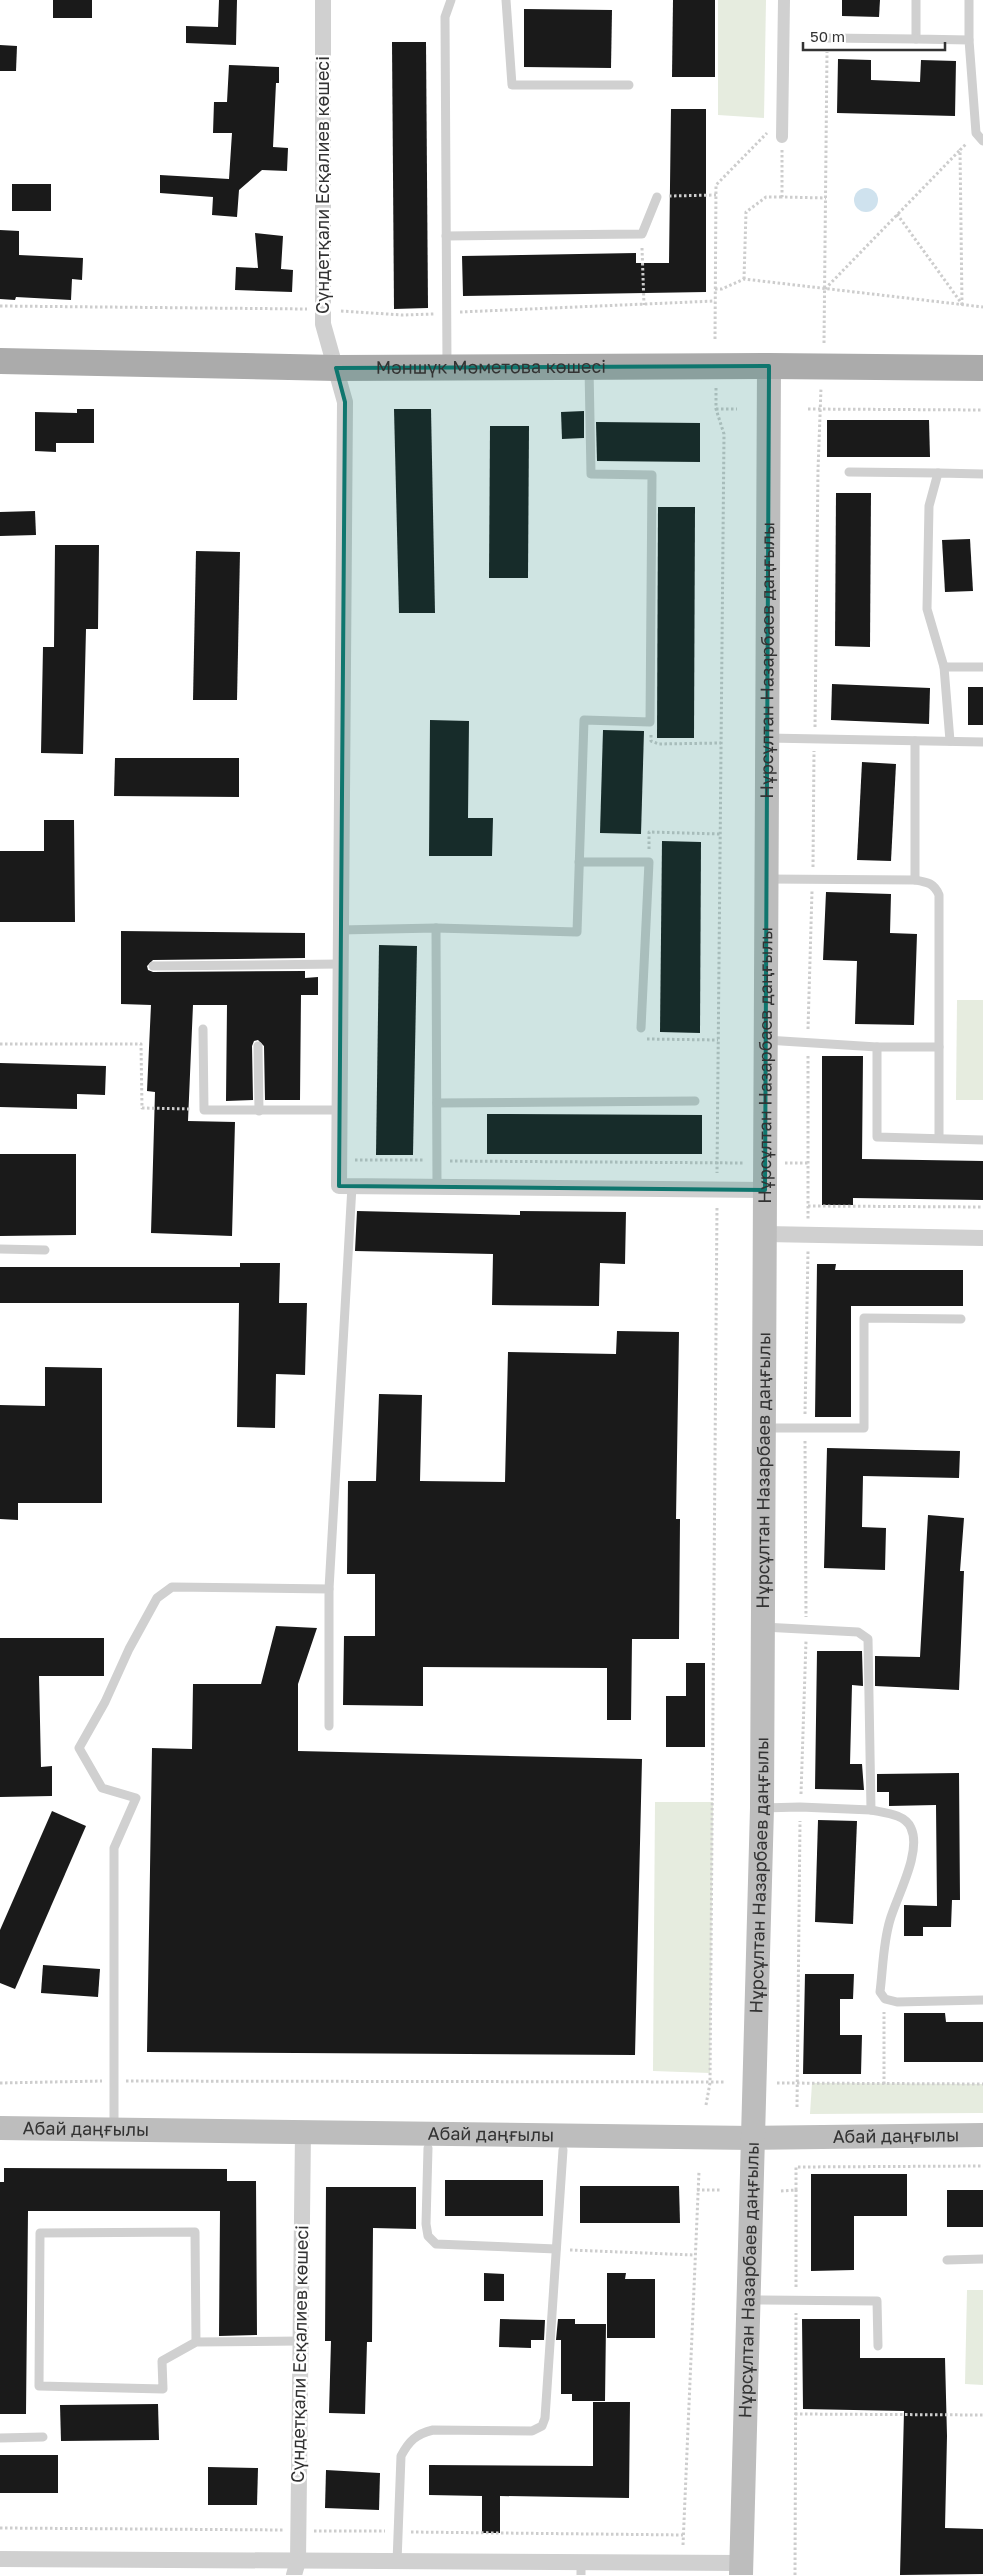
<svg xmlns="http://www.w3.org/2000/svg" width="983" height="2575" font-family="'Golos Text',sans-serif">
  <rect width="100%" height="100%" fill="#fff"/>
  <g fill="#e6ecdf">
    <polygon points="718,0 766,0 764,118 718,115"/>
    <polygon points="957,1000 983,1000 983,1100 956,1100"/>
    <polygon points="655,1802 713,1802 710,2073 653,2071"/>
    <polygon points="812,2083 983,2084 983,2113 810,2114"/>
    <polygon points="967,2290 983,2290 983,2385 965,2384"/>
  </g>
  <circle fill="#cfe2ee" cx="866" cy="200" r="12"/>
  <g fill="#1a1a1a">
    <rect x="53" y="0" width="39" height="18"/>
    <polygon points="219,0 237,0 236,45 186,43 186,26 218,27"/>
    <polygon points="673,0 715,0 715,77 672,77"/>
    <polygon points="842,0 880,0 879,17 842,16"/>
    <polygon points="524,9 612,10 611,68 524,67"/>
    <polygon points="392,42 426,42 428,308 394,309"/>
    <polygon points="0,45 17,46 16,71 0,71"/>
    <polygon points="838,59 871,60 871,80 920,82 921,60 956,61 955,116 837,113"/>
    <polygon points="229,65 279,67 279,83 276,83 273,147 288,148 287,171 262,170 239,190 237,217 212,215 213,197 160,193 160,175 229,179 232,133 213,133 214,102 227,102"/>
    <polygon points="671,109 706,109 706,292 463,296 462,256 636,253 636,263 669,263"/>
    <rect x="12" y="184" width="39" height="27"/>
    <polygon points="0,230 19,231 19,255 83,258 82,280 72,279 71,300 16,297 15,300 0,299"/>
    <polygon points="255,233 283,236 281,269 293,270 292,292 235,290 236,267 258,268"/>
    <polygon points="77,409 94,409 94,443 56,443 56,452 35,451 35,412 77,413"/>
    <polygon points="394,409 431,409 435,613 399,613"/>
    <polygon points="584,411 584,438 562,439 561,412"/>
    <polygon points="827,420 929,420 930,457 827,457"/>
    <polygon points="596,422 700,423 700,462 597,461"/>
    <polygon points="490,426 529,426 528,578 489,578"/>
    <polygon points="836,493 871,493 870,647 835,646"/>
    <polygon points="658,507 695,507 694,738 657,738"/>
    <polygon points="35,511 36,535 0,536 0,512"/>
    <polygon points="970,539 973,591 945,592 942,540"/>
    <polygon points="55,545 99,545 98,629 86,629 83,754 41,753 43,647 54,647"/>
    <polygon points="196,551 240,552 237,700 193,700"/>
    <polygon points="832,684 930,688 929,724 831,720"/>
    <rect x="968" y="687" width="15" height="38"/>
    <polygon points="430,720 469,721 468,818 493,818 492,856 429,856"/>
    <polygon points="603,730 644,731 641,834 600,833"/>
    <polygon points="115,758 239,758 239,797 114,796"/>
    <polygon points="862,762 896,764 891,861 857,860"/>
    <polygon points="44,820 74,820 75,922 0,922 0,851 44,851"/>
    <polygon points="662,841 701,842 700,1033 660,1032"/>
    <polygon points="826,892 891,894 890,933 917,934 914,1025 855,1024 857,961 823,960"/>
    <polygon points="121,931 305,933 305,958 153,960 147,966 148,970 153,972 305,971 305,978 318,977 318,995 301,995 300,1100 265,1100 264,1046 258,1040 254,1041 252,1046 253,1100 226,1101 227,1005 193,1005 188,1121 235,1122 232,1236 151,1233 155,1092 147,1091 151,1005 121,1004"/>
    <polygon points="379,945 417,946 413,1155 376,1155"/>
    <polygon points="822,1056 863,1056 862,1159 983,1161 983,1200 853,1198 853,1205 822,1205"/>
    <polygon points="0,1063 106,1066 105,1095 77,1094 77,1109 0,1107"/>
    <polygon points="487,1114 702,1115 702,1154 487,1154"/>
    <polygon points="0,1154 76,1154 76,1235 0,1236"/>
    <polygon points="357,1211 520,1215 520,1211 626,1212 625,1264 600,1263 599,1306 492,1305 493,1254 355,1251"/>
    <polygon points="240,1263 280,1263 279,1303 307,1303 305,1375 276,1374 275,1428 237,1427 239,1303 0,1303 0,1267 240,1267"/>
    <polygon points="817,1264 836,1264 835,1270 963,1270 963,1306 851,1306 851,1417 815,1417"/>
    <polygon points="617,1331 679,1332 676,1519 680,1519 679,1639 632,1639 631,1720 607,1720 607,1668 423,1667 423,1706 343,1705 344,1636 375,1636 375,1574 347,1574 348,1481 376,1481 379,1394 422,1395 420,1481 505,1482 508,1352 616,1354"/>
    <polygon points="45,1367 102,1368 102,1503 18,1503 18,1520 0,1519 0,1405 45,1406"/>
    <polygon points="827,1448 960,1451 959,1478 863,1476 862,1527 886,1528 885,1570 824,1568"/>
    <polygon points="928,1515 964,1518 960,1571 964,1571 959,1690 875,1686 875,1656 920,1657"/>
    <polygon points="276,1626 317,1628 298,1684 298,1751 642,1759 635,2055 147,2052 152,1748 192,1749 193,1684 261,1684"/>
    <polygon points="0,1638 104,1638 104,1676 39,1676 41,1767 52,1766 52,1796 0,1797"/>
    <polygon points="817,1651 862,1651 863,1686 852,1685 850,1764 862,1764 864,1790 815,1789"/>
    <polygon points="686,1663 705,1663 705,1747 666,1747 666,1696 686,1696"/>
    <polygon points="959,1773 960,1900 952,1900 951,1927 923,1927 923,1936 904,1936 904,1905 937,1906 936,1805 889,1806 889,1792 877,1792 877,1774"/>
    <polygon points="52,1811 86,1826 15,1989 0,1983 0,1930"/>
    <polygon points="818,1820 857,1821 853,1924 815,1922"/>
    <polygon points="43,1965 100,1969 98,1997 41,1993"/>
    <polygon points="805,1974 854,1974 853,1999 840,1999 840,2035 862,2035 861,2074 803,2074"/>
    <polygon points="904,2013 945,2013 946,2022 983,2022 983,2062 904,2062"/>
    <polygon points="4,2168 227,2169 227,2181 256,2181 257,2335 219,2336 220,2211 28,2211 26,2414 0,2414 0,2182 4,2182"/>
    <polygon points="811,2174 907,2174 907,2216 854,2216 854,2270 811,2271"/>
    <rect x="445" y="2180" width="98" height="36"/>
    <polygon points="580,2186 679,2186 680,2223 580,2223"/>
    <polygon points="326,2187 416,2187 416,2229 373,2228 372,2342 367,2342 365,2414 329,2413 331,2341 325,2341"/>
    <rect x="947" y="2190" width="36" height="37"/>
    <polygon points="484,2273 504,2274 504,2301 484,2301"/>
    <polygon points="607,2273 626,2273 625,2279 655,2279 655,2338 607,2338"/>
    <polygon points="500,2319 545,2320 544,2340 531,2340 531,2348 499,2347"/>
    <polygon points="558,2319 575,2319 575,2324 606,2324 605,2401 572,2401 572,2394 561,2394 561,2340 556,2340"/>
    <polygon points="802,2319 860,2319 860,2358 945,2358 947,2436 945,2528 983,2529 983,2574 900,2575 904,2411 803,2409"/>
    <polygon points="593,2402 630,2402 629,2498 500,2496 500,2533 482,2533 482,2496 429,2495 429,2465 593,2466"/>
    <polygon points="158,2404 159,2440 61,2441 60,2405"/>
    <rect x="0" y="2455" width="58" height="38"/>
    <polygon points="208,2467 258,2468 257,2505 208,2505"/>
    <polygon points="326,2470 380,2473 379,2510 325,2508"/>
  </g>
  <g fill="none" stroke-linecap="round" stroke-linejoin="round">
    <g stroke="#cdcdcd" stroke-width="3" stroke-dasharray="2.5 2.5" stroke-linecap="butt">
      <polyline points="782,150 782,197 826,198"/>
      <polyline points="669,196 716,195"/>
      <polyline points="897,214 962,304"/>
      <polyline points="642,248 644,305"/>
      <polyline points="744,279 746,212 766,197 782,197"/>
      <polyline points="715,289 722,289 744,279 983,307"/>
      <polyline points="825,289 960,150"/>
      <polyline points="962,305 960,150 967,143"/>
      <polyline points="0,306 307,309"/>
      <polyline points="341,311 402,315 434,314"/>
      <polyline points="460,312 715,301"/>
      <polyline points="715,339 716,185 767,133"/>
      <polyline points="824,343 827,52"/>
      <polyline points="716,388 716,409 724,434 717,1173"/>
      <polyline points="716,409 737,409"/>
      <polyline points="808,409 983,410"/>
      <polyline points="815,727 818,470 821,388"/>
      <polyline points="651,735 651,741 659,744 721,743"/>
      <polyline points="649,849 649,832 720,834"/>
      <polyline points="813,867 814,751"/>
      <polyline points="808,1029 812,891"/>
      <polyline points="647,1039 718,1040"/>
      <polyline points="0,1044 141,1044 142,1108 191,1109"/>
      <polyline points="808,1056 808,1219"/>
      <polyline points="355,1160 424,1160"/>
      <polyline points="450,1161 744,1163"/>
      <polyline points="785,1163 808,1163"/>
      <polyline points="808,1206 983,1207"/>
      <polyline points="805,1414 808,1251"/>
      <polyline points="805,1441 806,1617"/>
      <polyline points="801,1794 806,1641"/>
      <polyline points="126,2081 724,2082"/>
      <polyline points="0,2083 102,2081"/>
      <polyline points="777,2083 983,2084"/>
      <polyline points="884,2084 884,2012"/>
      <polyline points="706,2105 710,2083 717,1206"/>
      <polyline points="797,2107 800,1821"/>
      <polyline points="697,2190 720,2190"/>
      <polyline points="781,2191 796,2190 796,2167 983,2166"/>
      <polyline points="570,2250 694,2255"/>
      <polyline points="796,2287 796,2190"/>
      <polyline points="795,2414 983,2415"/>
      <polyline points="0,2528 283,2530"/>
      <polyline points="314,2531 385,2531"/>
      <polyline points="411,2532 683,2535"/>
      <polyline points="683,2545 699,2171"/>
      <polyline points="795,2575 796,2313"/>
    </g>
    <g stroke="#d0d0d0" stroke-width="9">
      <polyline points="506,0 512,85 629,85"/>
      <polyline points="916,0 916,39 969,40 976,133 983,141"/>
      <polyline points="827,38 916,39"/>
      <polyline points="969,40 969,0"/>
      <polyline points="446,236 642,234 657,197"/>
      <polyline points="447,364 445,17 451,0"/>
      <polyline points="849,472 938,473"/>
      <polyline points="944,667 983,667"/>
      <polyline points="767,738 983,742"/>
      <polyline points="950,741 944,667 927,609 929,506 938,473 983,474"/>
      <polyline points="579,862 649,862 641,1028"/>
      <polyline points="767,879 915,880 915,741"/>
      <path d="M915,880C927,882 934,883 939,895V1138"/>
      <polyline points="436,928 577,932 584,720 650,722 652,475 591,474 589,368"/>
      <polyline points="340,930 436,928 437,1186"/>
      <polyline points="153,966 340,964"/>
      <polyline points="203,1029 204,1110 339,1110"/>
      <polyline points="766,1040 877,1047 939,1047"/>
      <polyline points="258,1046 259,1111"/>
      <polyline points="877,1047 877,1137 983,1140"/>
      <polyline points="437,1103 695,1101"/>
      <polyline points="0,1249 45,1250"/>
      <polyline points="764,1428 864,1428 864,1318 961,1319"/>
      <polyline points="329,1589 352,1186"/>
      <path d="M763,1627L858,1632L868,1639L871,1810C885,1813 905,1814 911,1828C922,1852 897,1896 890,1920C883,1943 883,1968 880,1992L885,1999L897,2002L983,2000"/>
      <polyline points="762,1808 800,1807 871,1810"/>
      <polyline points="114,2129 114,1848 136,1798 102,1788 79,1748 105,1702 129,1649 157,1598 172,1587 329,1589 329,1726"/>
      <polyline points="428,2148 426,2224 428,2236 436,2244 556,2249"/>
      <polyline points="947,2260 983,2259"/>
      <polyline points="751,2300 877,2301 878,2346"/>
      <polyline points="196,2342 162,2361 163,2389 39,2386 40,2233 195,2232 196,2342 299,2341"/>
      <polyline points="0,2438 43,2437"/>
      <path d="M397,2562L401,2456C409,2441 416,2434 433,2430L532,2431L542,2426L545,2418L563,2150"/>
      <polyline points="581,2575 581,2563"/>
    </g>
    <polyline stroke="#d0d0d0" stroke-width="12" points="782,137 784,0"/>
    <g stroke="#d0d0d0" stroke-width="16">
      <polyline points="323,0 323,324 345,402 339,1186 765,1190"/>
      <polyline points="765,1234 983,1238"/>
      <polyline points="0,2559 741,2563"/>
      <polyline points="294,2575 298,2561 303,2132"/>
    </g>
    <g stroke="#bdbdbd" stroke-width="24">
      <path id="s1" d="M0,2128L752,2138L983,2135"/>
      <path id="s2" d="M741,2575L762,1808L769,366"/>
    </g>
    <path stroke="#ababab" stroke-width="26" id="s3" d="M0,361L336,368L769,366L983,368"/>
  </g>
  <path fill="#0f766e" fill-opacity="0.2" stroke="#0f766e" stroke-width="4" stroke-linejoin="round" d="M769,366L765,1190L339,1186L345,402L336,368Z"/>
  <g text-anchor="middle" stroke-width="5" stroke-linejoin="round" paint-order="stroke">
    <g font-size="18" fill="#333" stroke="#fff">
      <text transform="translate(323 185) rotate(-90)" y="6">Сүндетқали Есқалиев көшесі</text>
      <text dy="6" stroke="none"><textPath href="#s3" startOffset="491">Мәншүк Мәметова көшесі</textPath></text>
      <text dy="6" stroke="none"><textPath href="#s2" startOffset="1915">Нұрсұлтан Назарбаев даңғылы</textPath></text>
      <text dy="6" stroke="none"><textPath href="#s2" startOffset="1510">Нұрсұлтан Назарбаев даңғылы</textPath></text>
      <text dy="6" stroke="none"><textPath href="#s2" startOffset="1105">Нұрсұлтан Назарбаев даңғылы</textPath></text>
      <text dy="6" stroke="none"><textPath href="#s2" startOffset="700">Нұрсұлтан Назарбаев даңғылы</textPath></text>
      <text dy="6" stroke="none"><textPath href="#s1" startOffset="86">Абай даңғылы</textPath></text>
      <text dy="6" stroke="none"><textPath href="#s1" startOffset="491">Абай даңғылы</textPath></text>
      <text dy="6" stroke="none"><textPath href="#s1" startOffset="896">Абай даңғылы</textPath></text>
      <text dy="6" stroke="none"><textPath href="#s2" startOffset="295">Нұрсұлтан Назарбаев даңғылы</textPath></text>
      <text transform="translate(300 2354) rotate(-89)" y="6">Сүндетқали Есқалиев көшесі</text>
    </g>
  </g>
  <path d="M803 42v8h142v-8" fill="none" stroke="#333333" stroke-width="2.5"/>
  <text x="810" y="42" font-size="15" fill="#333333" stroke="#ffffff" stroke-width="4" paint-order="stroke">50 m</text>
</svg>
